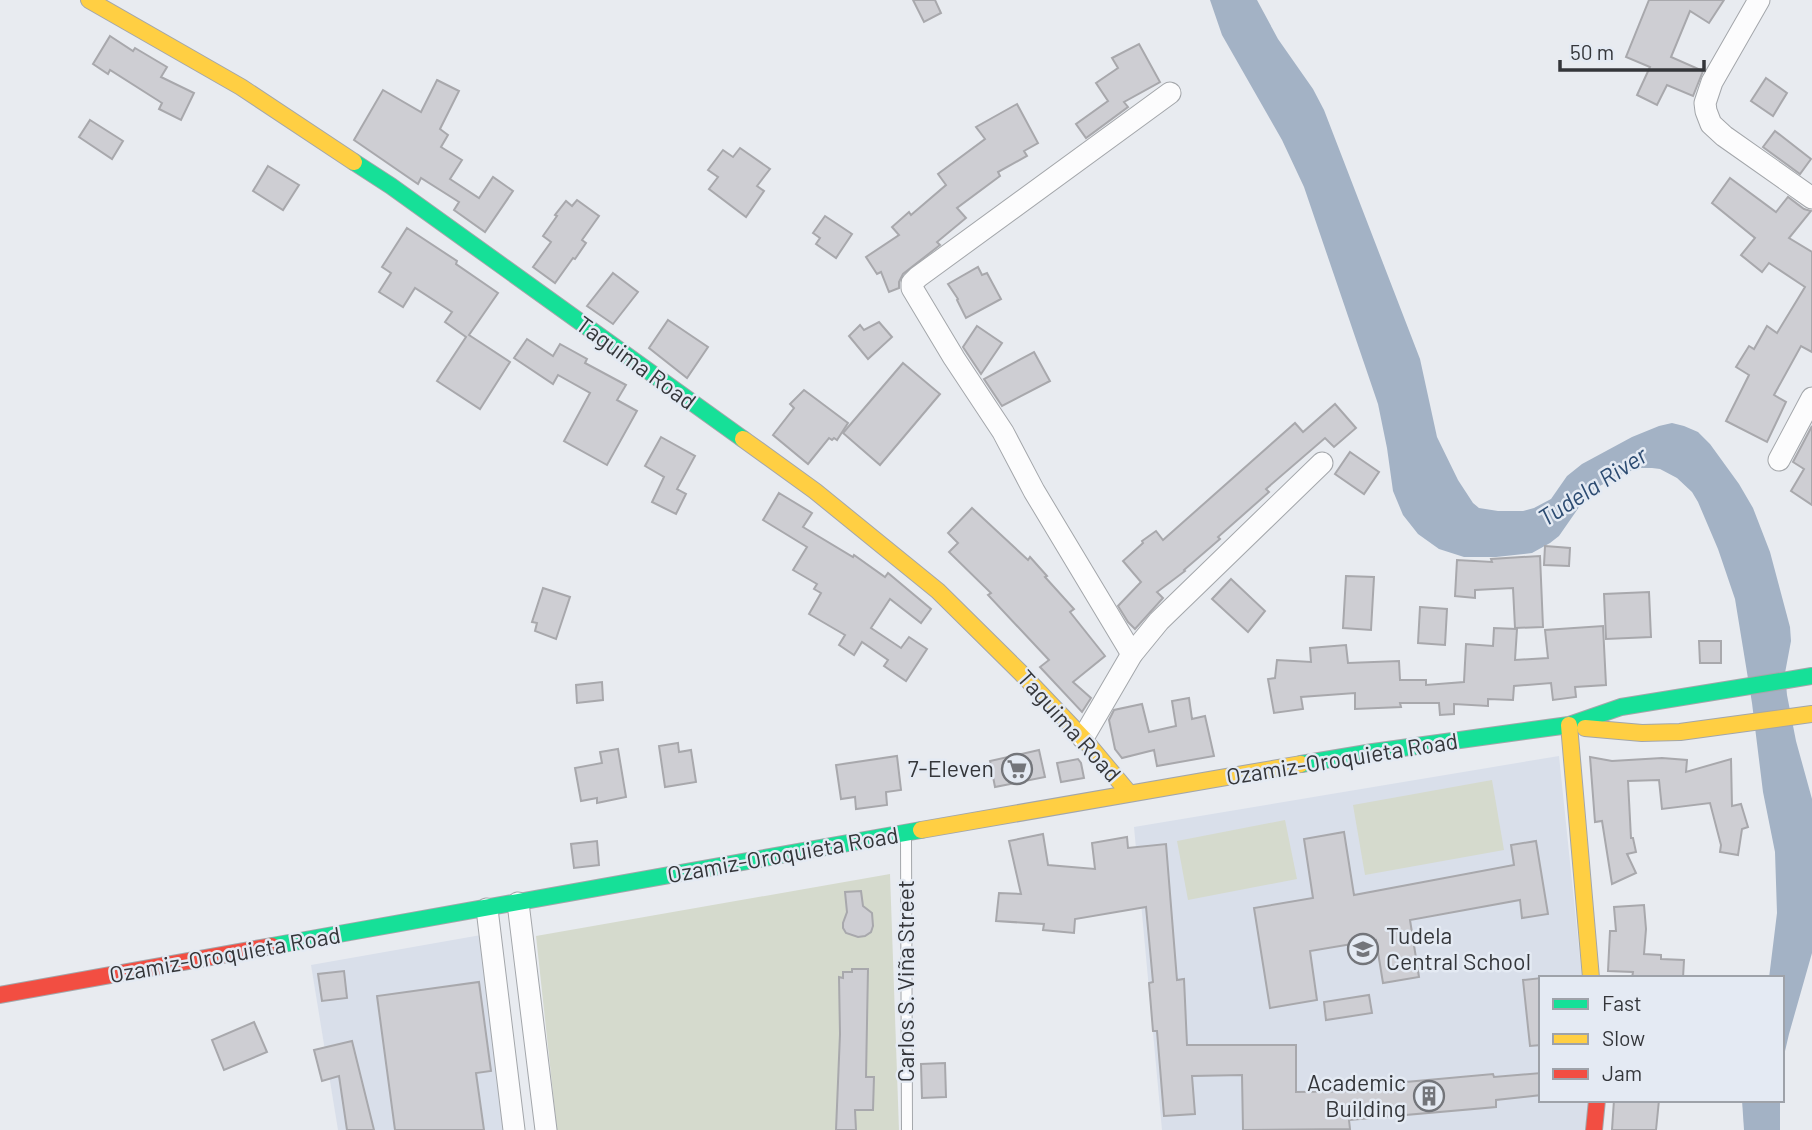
<svg xmlns="http://www.w3.org/2000/svg" width="1812" height="1130" font-family="Barlow,sans-serif">
  <rect width="100%" height="100%" fill="#e8ebf0"/>
  <g fill="#d9dfea">
    <polygon points="1559,756 1582,978 1541,978 1541,1100 1589,1100 1585,1130 1162,1130 1134,827"/>
    <polygon points="481,935 509,1130 338,1130 311,965"/>
  </g>
  <g fill="#d5dacd">
    <polygon points="1492,780 1504,850 1365,875 1353,805"/>
    <polygon points="1285,820 1297,879 1188,900 1177,841"/>
    <polygon points="890,874 899,1130 557,1130 536,936"/>
  </g>
  <g fill="#a3b2c5">
    <polygon points="1210,0 1257,0 1278,39 1313,89 1324,110 1420,359 1437,437 1458,480 1473,503 1479,508 1498,511 1523,511 1534,508 1551,499 1567,476 1582,464 1632,437 1659,426 1672,423 1684,426 1698,432 1710,444 1739,484 1753,508 1770,552 1790,627 1791,641 1785,673 1787,695 1796,741 1812,799 1812,953 1789,1034 1782,1064 1782,978 1769,978 1777,913 1775,852 1763,792 1752,703 1735,599 1718,549 1698,502 1692,492 1677,478 1660,469 1652,468 1638,468 1618,476 1596,488 1584,500 1559,536 1550,543 1532,553 1496,557 1464,557 1439,549 1418,534 1403,515 1393,491 1387,448 1378,404 1304,187 1282,140 1222,35"/>
    <polygon points="1742,1100 1780,1100 1780,1130 1744,1130"/>
  </g>
  <g fill="#ceced3" stroke="#a8a8ac" stroke-width="2">
    <polygon points="913,0 935,0 941,13 924,22"/>
    <polygon points="1649,0 1724,0 1709,23 1690,11 1671,57 1703,71 1693,96 1667,85 1657,105 1637,95 1650,67 1626,57"/>
    <polygon points="110,36 133,51 135,48 167,67 161,77 194,93 181,120 159,109 162,103 110,70 108,74 93,64"/>
    <polygon points="1139,44 1160,82 1124,102 1128,107 1086,138 1076,124 1108,101 1096,83 1118,68 1112,58"/>
    <polygon points="1766,78 1787,93 1773,116 1751,101"/>
    <polygon points="437,80 459,91 440,129 448,135 441,147 462,160 450,179 479,198 493,177 513,191 485,232 454,210 459,202 421,178 418,184 354,140 383,90 421,112"/>
    <polygon points="1017,104 1038,143 1024,151 1027,156 998,172 1000,176 957,208 966,218 937,242 940,245 903,274 899,282 899,288 889,292 881,272 877,274 866,257 899,235 892,227 909,212 911,215 946,185 938,174 985,139 976,127"/>
    <polygon points="90,120 123,141 112,159 79,137"/>
    <polygon points="1775,131 1811,159 1800,174 1763,147"/>
    <polygon points="740,148 770,169 757,186 764,191 746,217 709,189 718,177 708,170 723,150 733,157"/>
    <polygon points="268,166 299,185 283,210 253,191"/>
    <polygon points="1730,178 1776,212 1788,197 1804,209 1811,211 1789,238 1812,252 1812,352 1801,346 1774,395 1786,402 1767,442 1726,421 1749,375 1736,367 1749,346 1754,349 1767,326 1777,333 1805,287 1769,263 1762,272 1741,255 1755,238 1712,203"/>
    <polygon points="577,200 599,216 582,240 586,243 575,259 573,258 555,283 533,267 551,242 543,236 557,216 555,215 566,201 572,206"/>
    <polygon points="825,216 852,234 836,258 816,244 820,238 813,233"/>
    <polygon points="407,228 457,261 456,264 498,293 469,335 510,362 480,409 437,381 466,337 445,322 452,312 415,288 403,307 379,292 391,273 382,267"/>
    <polygon points="978,267 982,275 987,273 1001,299 966,318 957,300 958,299 948,284"/>
    <polygon points="613,273 638,292 613,324 587,306"/>
    <polygon points="668,320 708,347 687,378 649,348"/>
    <polygon points="879,322 892,337 868,359 849,336 860,325 864,330"/>
    <polygon points="977,326 1002,343 981,374 963,347"/>
    <polygon points="527,339 553,356 560,344 587,359 585,363 626,385 617,400 637,411 607,465 564,441 590,393 558,375 553,384 514,358"/>
    <polygon points="1034,352 1050,381 1002,406 984,379"/>
    <polygon points="903,363 940,394 880,465 843,433"/>
    <polygon points="804,390 848,423 837,440 834,438 832,440 829,438 808,464 773,435 794,408 790,404"/>
    <polygon points="1335,404 1356,428 1334,447 1325,438 1266,489 1269,492 1218,537 1220,539 1184,570 1185,571 1157,592 1163,598 1135,629 1128,622 1118,606 1141,582 1123,561 1143,543 1142,541 1156,531 1163,540 1295,423 1303,432"/>
    <polygon points="1812,426 1812,505 1791,491 1804,469 1793,462"/>
    <polygon points="661,437 695,456 677,489 686,494 676,514 652,502 664,477 645,466"/>
    <polygon points="1350,452 1379,472 1364,494 1335,474"/>
    <polygon points="779,493 812,513 803,527 853,557 854,555 885,577 888,573 931,609 921,623 890,599 871,628 901,648 909,637 927,649 906,681 884,666 888,660 862,642 854,655 839,645 845,635 809,614 821,593 814,589 817,584 793,570 807,547 763,520"/>
    <polygon points="972,508 1028,560 1030,557 1047,576 1045,577 1074,609 1070,612 1105,656 1073,682 1091,698 1082,712 1040,667 1049,660 988,595 991,593 949,552 958,543 948,533"/>
    <polygon points="1545,546 1570,548 1569,566 1544,565"/>
    <polygon points="1540,556 1543,627 1515,628 1513,588 1475,590 1475,598 1455,596 1457,560 1492,562 1491,559"/>
    <polygon points="1346,576 1374,577 1371,630 1343,628"/>
    <polygon points="1231,579 1265,611 1248,632 1212,599"/>
    <polygon points="543,588 570,597 556,639 535,631 537,623 532,622"/>
    <polygon points="1649,592 1651,637 1606,639 1604,594"/>
    <polygon points="1420,607 1447,609 1445,645 1418,643"/>
    <polygon points="1603,626 1606,685 1575,687 1576,697 1553,700 1551,683 1514,686 1513,700 1488,699 1488,706 1454,704 1454,714 1440,715 1439,703 1400,703 1401,707 1355,709 1355,693 1301,697 1303,709 1274,713 1268,679 1275,678 1277,660 1311,662 1310,648 1346,645 1348,663 1399,661 1400,680 1426,680 1426,685 1464,682 1466,644 1493,646 1494,628 1517,629 1515,660 1548,658 1545,630"/>
    <polygon points="1699,641 1721,641 1721,663 1700,663"/>
    <polygon points="602,682 603,700 577,703 576,685"/>
    <polygon points="1189,698 1192,719 1205,716 1214,756 1157,766 1154,750 1122,758 1115,749 1109,720 1114,710 1142,704 1149,732 1176,726 1172,701"/>
    <polygon points="678,743 679,752 691,750 696,782 665,787 659,746"/>
    <polygon points="618,749 626,797 597,803 597,798 581,801 575,768 602,763 600,752"/>
    <polygon points="1039,750 1045,777 995,787 990,761"/>
    <polygon points="897,756 901,790 886,792 887,805 856,809 855,797 841,799 836,765"/>
    <polygon points="1590,757 1612,761 1662,758 1687,760 1686,772 1731,759 1732,806 1741,804 1748,827 1742,829 1738,855 1720,852 1721,845 1710,803 1662,809 1659,780 1628,781 1631,838 1633,838 1636,852 1627,854 1636,873 1612,884 1602,821 1595,822"/>
    <polygon points="1078,759 1081,763 1084,778 1061,782 1057,763"/>
    <polygon points="1344,832 1354,895 1514,865 1511,845 1536,841 1548,914 1522,918 1520,900 1410,920 1419,977 1383,983 1376,940 1310,951 1317,1000 1270,1008 1254,908 1313,898 1304,839"/>
    <polygon points="1043,834 1048,865 1095,869 1092,843 1127,837 1128,848 1166,844 1177,980 1184,979 1187,1045 1296,1045 1296,1092 1362,1091 1362,1086 1493,1074 1494,1077 1541,1073 1541,1095 1496,1100 1496,1107 1349,1120 1350,1129 1243,1130 1242,1075 1192,1076 1195,1114 1164,1116 1157,1031 1153,1031 1149,983 1153,982 1146,907 1075,919 1074,933 1043,930 1044,924 996,921 999,893 1021,894 1009,841"/>
    <polygon points="597,841 599,865 574,868 571,844"/>
    <polygon points="861,891 863,906 872,913 873,926 871,932 865,936 858,937 846,933 843,928 843,923 847,912 845,892"/>
    <polygon points="1644,905 1646,929 1644,954 1661,955 1661,959 1684,960 1683,978 1632,978 1633,972 1608,971 1610,931 1616,931 1614,907"/>
    <polygon points="852,969 868,969 866,1077 874,1077 873,1110 855,1110 856,1130 836,1130 840,1034 839,977 843,978 843,972 852,972"/>
    <polygon points="344,971 347,998 322,1001 318,974"/>
    <polygon points="1541,978 1541,1045 1530,1046 1523,980"/>
    <polygon points="479,982 491,1071 476,1073 484,1130 395,1130 377,996"/>
    <polygon points="1369,995 1372,1013 1326,1020 1324,1002"/>
    <polygon points="254,1022 267,1052 224,1070 212,1040"/>
    <polygon points="352,1041 374,1130 347,1130 339,1076 322,1081 314,1050"/>
    <polygon points="945,1063 946,1097 922,1098 921,1064"/>
    <polygon points="1614,1100 1659,1100 1656,1130 1612,1130"/>
  </g>
  <g fill="none" stroke-linecap="round" stroke-linejoin="round">
    <g stroke="#a3a6aa" stroke-width="12">
      <polyline id="lane" points="906,838 907,1130"/>
    </g>
    <g stroke="#a3a6aa" stroke-width="23">
      <g id="street">
        <polyline points="1759,0 1712,82 1705,103 1706,111 1711,124 1724,136 1812,198"/>
        <polyline points="1779,460 1812,398"/>
        <polyline points="1132,654 1034,491 1003,432 954,358 912,288 912,283 918,277 1170,93"/>
        <polyline points="1083,738 1132,654 1159,621 1322,463"/>
        <polyline points="518,903 546,1130"/>
        <polyline points="487,909 514,1130"/>
      </g>
    </g>
    <g stroke="#a3a6aa" stroke-width="18">
      <g id="fast">
        <polyline points="354,162 391,186 743,439"/>
        <polyline points="1301,764 1373,752 1569,725 1621,707 1812,676"/>
        <polyline points="272,946 921,830"/>
      </g>
    </g>
    <g stroke="#a3a6aa" stroke-width="18">
      <g id="slow">
        <polyline points="89,0 241,87 354,162"/>
        <polyline points="743,439 815,491 938,591 1020,672 1083,738 1129,793"/>
        <polyline points="1569,725 1591,978"/>
        <polyline points="1585,728 1642,733 1680,732 1812,714"/>
        <polyline points="921,830 1301,764"/>
      </g>
    </g>
    <g stroke="#a3a6aa" stroke-width="18">
      <g id="jam">
        <polyline points="0,995 272,946"/>
        <polyline points="1594,1130 1597,1100"/>
      </g>
    </g>
    <use href="#lane" stroke="#fcfcfd" stroke-width="10"/>
    <use href="#street" stroke="#fcfcfd" stroke-width="21"/>
    <use href="#fast" stroke="#16e098" stroke-width="16"/>
    <use href="#slow" stroke="#ffcf43" stroke-width="16"/>
    <use href="#jam" stroke="#f24e42" stroke-width="16"/>
  </g>
  <defs>
    <g id="supermarket-ring" transform="scale(1.575)"><circle r="9.5" fill="#e4eaf3" stroke="#73757a" stroke-width="1.5"/><path d="M-6-5.5h2.5l.6 2H6L4.5 2H-2.5L-4.4-4H-6ZM-1.5 3.2a1.3 1.3 0 1 0 .1 0ZM3 3.2a1.3 1.3 0 1 0 .1 0Z" fill="#73757a"/></g>
    <g id="school-ring" transform="scale(1.575)"><circle r="9.5" fill="#e4eaf3" stroke="#73757a" stroke-width="1.5"/><path d="M0-5L7-2L0 1L-7-2ZM-4 1L0 2.5L4 1V4Q0 6-4 4Z" fill="#73757a"/></g>
    <g id="building-ring" transform="scale(1.575)"><circle r="9.5" fill="#e4eaf3" stroke="#73757a" stroke-width="1.5"/><path d="M-4-6H4V6H1V3H-1V6H-4ZM-2.5-4.3h1.7v1.8h-1.7ZM.8-4.3h1.7v1.8H.8ZM-2.5-1h1.7V.8h-1.7ZM.8-1h1.7V.8H.8Z" fill="#73757a"/></g>
  </defs>
  <g fill-rule="evenodd">
    <use href="#supermarket-ring" x="1017" y="769"/>
    <use href="#school-ring" x="1363" y="949"/>
    <use href="#building-ring" x="1429" y="1096"/>
  </g>
  <g text-anchor="middle" stroke-width="5" stroke-linejoin="round" paint-order="stroke">
    <g font-size="23" fill="#34363a" stroke="#e4eaf3">
      <text transform="translate(636 363) rotate(36)" y="8">Taguima Road</text>
      <text transform="translate(1069 726) rotate(48)" y="8">Taguima Road</text>
      <text transform="translate(1342 759) rotate(-9)" y="8">Ozamiz-Oroquieta Road</text>
      <text transform="translate(783 855) rotate(-10)" y="8">Ozamiz-Oroquieta Road</text>
      <text transform="translate(225 955) rotate(-10)" y="8">Ozamiz-Oroquieta Road</text>
      <text transform="translate(906 981) rotate(-90)" y="8">Carlos S. Viña Street</text>
    </g>
    <g font-size="23" fill="#34363a" stroke="#e4eaf3" text-anchor="end">
      <text x="994" y="777">7-Eleven</text>
      <text x="1386" y="944" text-anchor="start">Tudela<tspan x="1386" dy="26">Central School</tspan></text>
      <text x="1406" y="1091">Academic<tspan x="1406" dy="26">Building</tspan></text>
    </g>
    <g font-size="24" font-style="italic" fill="#2c4b71" stroke="#e4eaf3">
      <text transform="translate(1593 487) rotate(-33)" y="8">Tudela River</text>
    </g>
  </g>
  <rect x="1539" y="976" width="245" height="126" fill="#e4eaf3" stroke="#9ea2a9" stroke-width="2"/>
  <rect x="1553" y="999" width="35" height="10" fill="#16e098" stroke="#9ea2a9" stroke-width="2"/>
  <text x="1602" y="1011" font-size="21" fill="#34363a">Fast</text>
  <rect x="1553" y="1034" width="35" height="10" fill="#ffcf43" stroke="#9ea2a9" stroke-width="2"/>
  <text x="1602" y="1046" font-size="21" fill="#34363a">Slow</text>
  <rect x="1553" y="1069" width="35" height="10" fill="#f24e42" stroke="#9ea2a9" stroke-width="2"/>
  <text x="1602" y="1081" font-size="21" fill="#34363a">Jam</text>
  <path d="M1560 60v10h144v-10" fill="none" stroke="#34363a" stroke-width="3.5"/>
  <text x="1570" y="60" font-size="21" fill="#34363a" stroke="#e4eaf3" stroke-width="5" paint-order="stroke">50 m</text>
</svg>
